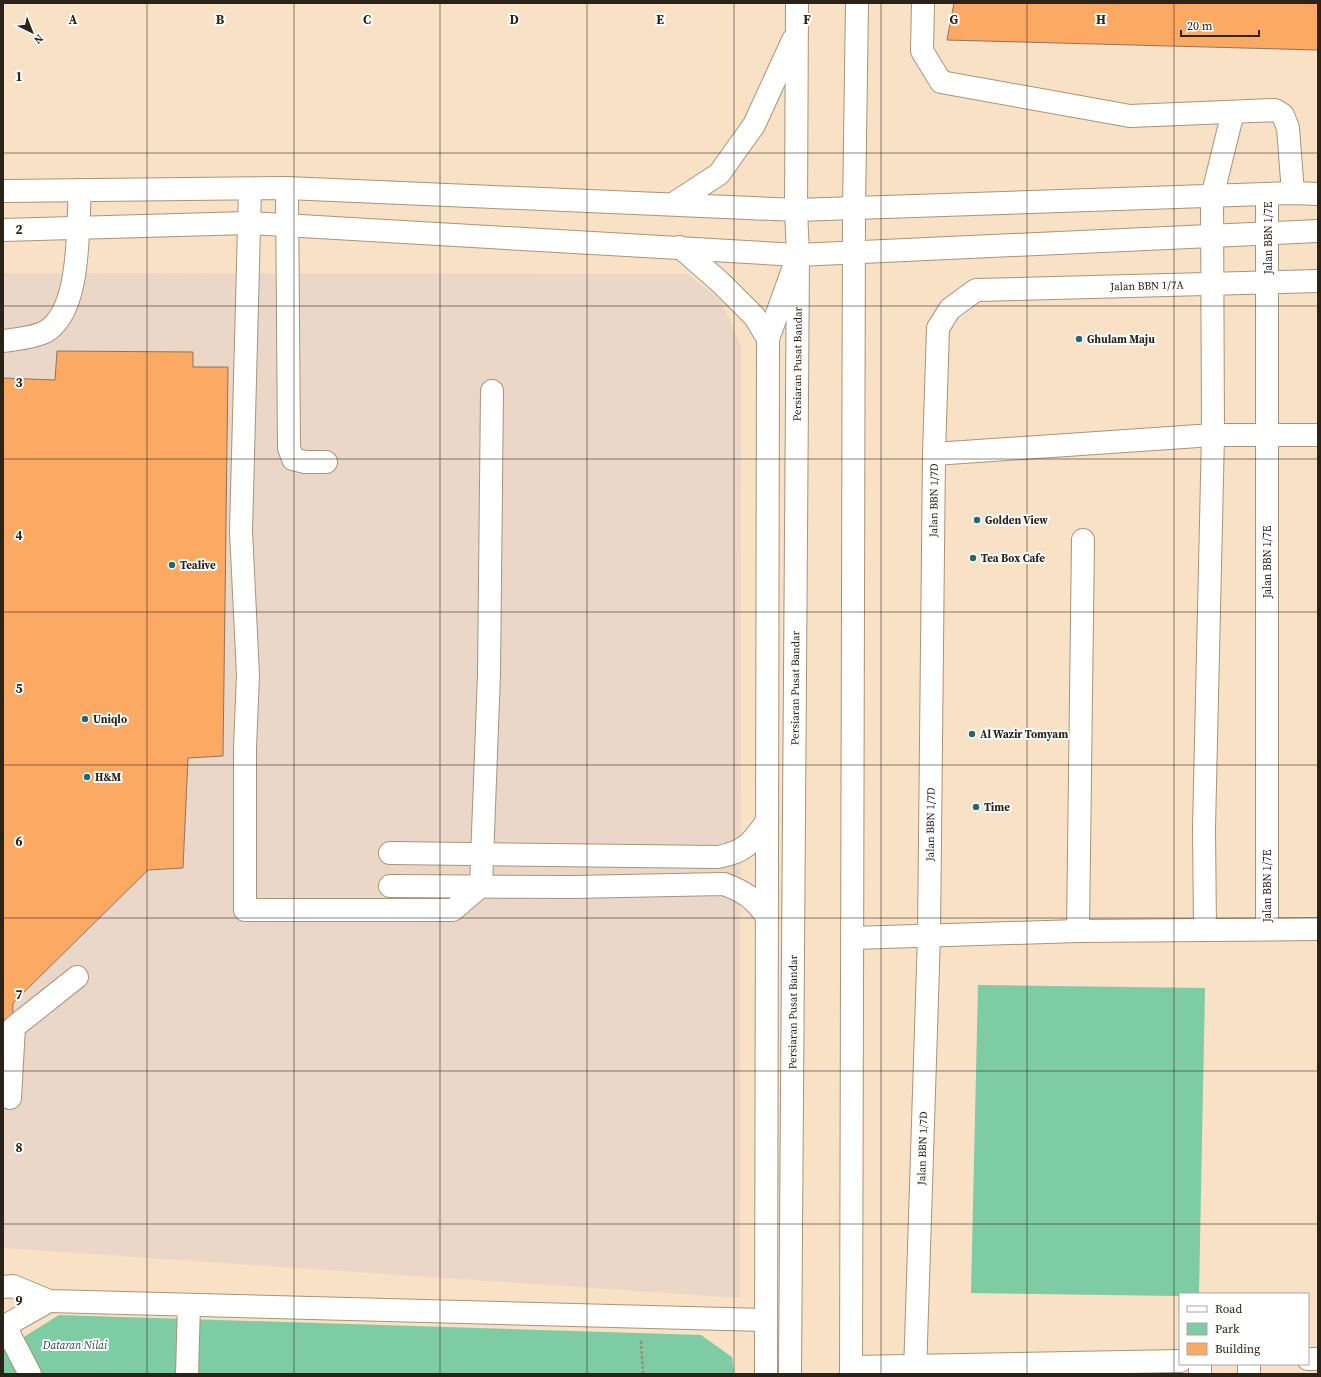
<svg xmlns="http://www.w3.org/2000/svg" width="1321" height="1377" font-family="'Source Serif 4',serif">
  <rect width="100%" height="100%" fill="#f8e1c5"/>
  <polygon fill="#ead7c7" points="3,273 688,274 721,301 741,346 740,1298 3,1248"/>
  <g fill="#7ecca3">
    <polygon points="978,985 1205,988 1199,1294 1180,1294 1180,1296 971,1293"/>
    <polygon points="59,1315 701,1335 732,1357 734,1374 3,1374 3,1350"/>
  </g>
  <g fill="#fca964" stroke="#8e745f">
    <polygon points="954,3 1318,3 1318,50 947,40"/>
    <polygon points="57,351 193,352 193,367 228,367 223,756 188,758 183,868 148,870 13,1003 11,1074 3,1082 3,378 55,380"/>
  </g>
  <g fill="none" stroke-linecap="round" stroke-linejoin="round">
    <g stroke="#a9947a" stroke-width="24">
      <g id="minor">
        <polyline points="923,3 922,51 941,82 1130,116 1275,110 1283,115 1288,128 1293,193"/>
        <polyline points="287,188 289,448 293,459 305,462 326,462"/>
        <polyline points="250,189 241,531 248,675 245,747 245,910 453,910 481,886 489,674 492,391"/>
        <polyline points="3,191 287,188 796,210 1293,193 1318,194"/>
        <polyline points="3,230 248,223 798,255 1318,231"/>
        <polyline points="680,247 721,283 755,317 768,339"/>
        <path d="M3,341C16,339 33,338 45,332C82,311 77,228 80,190"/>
        <polyline points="934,454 1213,435 1318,435"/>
        <path d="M390,853L718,857C745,852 752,843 767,821"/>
        <path d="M390,886L573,887L724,884C745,892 754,898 767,917"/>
        <polyline points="1267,929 1267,195"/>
        <polyline points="1205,930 1204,828 1213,435 1212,197 1233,112"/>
        <polyline points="1078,931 1083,540"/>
        <polyline points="853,938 1078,931 1318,929"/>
        <polyline points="10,1098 14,1027 77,977"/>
        <polyline points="3,1287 13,1286 49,1301 766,1320"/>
        <polyline points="5,1326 30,1374"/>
        <polyline points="3,1327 49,1301"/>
        <polyline points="1308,1359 1318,1359"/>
        <polyline points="1200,1364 1200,1374"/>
        <polyline points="1249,1364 1249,1374"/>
        <polyline points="851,1367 1180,1361"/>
        <polyline points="187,1374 189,1305"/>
        <polyline points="766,1374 768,339 797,258"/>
        <path id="s1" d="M915,1374L929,935L934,454L938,328L950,309L976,290L1318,281"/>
      </g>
    </g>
    <g stroke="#a9947a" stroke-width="24">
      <g id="major">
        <polyline points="673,204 719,174 754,125 793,40"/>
        <path id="s2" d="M790,1374L798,255L796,210L797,3"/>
        <polyline points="851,1374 854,209 857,3"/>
      </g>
    </g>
    <polyline stroke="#9c8b77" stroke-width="2.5" stroke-dasharray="3 2" stroke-linecap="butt" points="641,1341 643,1374"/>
    <use href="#minor" stroke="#fff" stroke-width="22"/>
    <use href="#major" stroke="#fff" stroke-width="22"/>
  </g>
  <path fill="none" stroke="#2b2218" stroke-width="1" stroke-opacity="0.55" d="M147,3V1374M294,3V1374M440,3V1374M587,3V1374M734,3V1374M881,3V1374M1027,3V1374M1174,3V1374M3,153H1318M3,306H1318M3,459H1318M3,612H1318M3,765H1318M3,918H1318M3,1071H1318M3,1224H1318"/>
  <g fill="#206975" stroke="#fff" stroke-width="1.5">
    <circle cx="1079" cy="339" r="4"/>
    <circle cx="977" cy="520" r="4"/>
    <circle cx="973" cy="558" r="4"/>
    <circle cx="172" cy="565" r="4"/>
    <circle cx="85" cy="719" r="4"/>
    <circle cx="972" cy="734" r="4"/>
    <circle cx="87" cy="777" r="4"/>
    <circle cx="976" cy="807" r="4"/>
  </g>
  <g text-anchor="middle" stroke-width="4" stroke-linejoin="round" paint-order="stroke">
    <g font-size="11" fill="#2b2218" stroke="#fff">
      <text transform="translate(1268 238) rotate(-90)" y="4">Jalan BBN 1/7E</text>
      <text dy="4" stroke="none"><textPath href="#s1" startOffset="1272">Jalan BBN 1/7A</textPath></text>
      <text dy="4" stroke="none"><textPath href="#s2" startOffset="1010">Persiaran Pusat Bandar</textPath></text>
      <text dy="4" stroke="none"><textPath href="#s1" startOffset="874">Jalan BBN 1/7D</textPath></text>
      <text transform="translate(1267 562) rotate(-90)" y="4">Jalan BBN 1/7E</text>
      <text dy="4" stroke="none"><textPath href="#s2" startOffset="686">Persiaran Pusat Bandar</textPath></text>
      <text dy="4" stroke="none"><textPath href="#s1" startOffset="550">Jalan BBN 1/7D</textPath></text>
      <text transform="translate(1267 886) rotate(-90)" y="4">Jalan BBN 1/7E</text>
      <text dy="4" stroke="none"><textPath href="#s2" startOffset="362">Persiaran Pusat Bandar</textPath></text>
      <text dy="4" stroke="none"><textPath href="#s1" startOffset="226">Jalan BBN 1/7D</textPath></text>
    </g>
    <g font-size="11" font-weight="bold" fill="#2b2218" stroke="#fff" text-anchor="start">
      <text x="1087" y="343">Ghulam Maju</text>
      <text x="985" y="524">Golden View</text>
      <text x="981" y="562">Tea Box Cafe</text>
      <text x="180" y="569">Tealive</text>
      <text x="93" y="723">Uniqlo</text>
      <text x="980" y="738">Al Wazir Tomyam</text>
      <text x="95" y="781">H&amp;M</text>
      <text x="984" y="811">Time</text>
    </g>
    <g font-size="11" font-style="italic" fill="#225039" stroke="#fff">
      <text x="75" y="1349">Dataran Nilai</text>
    </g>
  </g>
  <g font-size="13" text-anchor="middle" font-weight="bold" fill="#2b2218" stroke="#fff" stroke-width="4" stroke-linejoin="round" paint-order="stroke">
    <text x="73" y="24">A</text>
    <text x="220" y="24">B</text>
    <text x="367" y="24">C</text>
    <text x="514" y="24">D</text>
    <text x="660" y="24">E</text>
    <text x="807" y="24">F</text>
    <text x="954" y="24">G</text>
    <text x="1101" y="24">H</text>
    <text x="19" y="81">1</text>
    <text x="19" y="234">2</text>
    <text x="19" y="387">3</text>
    <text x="19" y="540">4</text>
    <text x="19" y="693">5</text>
    <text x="19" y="846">6</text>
    <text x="19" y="999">7</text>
    <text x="19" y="1152">8</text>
    <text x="19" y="1305">9</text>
  </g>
  <rect width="1321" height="1377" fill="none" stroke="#2b2218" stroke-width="8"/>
  <rect x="1179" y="1293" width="130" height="72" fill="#ffffff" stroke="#aaa7a3"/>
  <rect x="1187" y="1306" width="20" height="6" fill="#ffffff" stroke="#aaa7a3"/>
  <text x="1215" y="1313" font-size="12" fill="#2b2218">Road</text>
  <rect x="1187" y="1323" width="20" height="12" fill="#7ecca3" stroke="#aaa7a3"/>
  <text x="1215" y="1333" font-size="12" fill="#2b2218">Park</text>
  <rect x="1187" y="1343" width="20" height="12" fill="#fca964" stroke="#aaa7a3"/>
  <text x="1215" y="1353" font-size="12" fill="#2b2218">Building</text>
  <g transform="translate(32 32) rotate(137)" stroke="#ffffff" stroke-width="3" paint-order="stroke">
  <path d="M0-3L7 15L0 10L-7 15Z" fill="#2b2218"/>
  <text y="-6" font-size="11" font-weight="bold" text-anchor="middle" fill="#2b2218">N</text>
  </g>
  <path d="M1181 30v6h78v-6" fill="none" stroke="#2b2218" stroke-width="2"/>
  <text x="1187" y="30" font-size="12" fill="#2b2218" stroke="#ffffff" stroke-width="3" paint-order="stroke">20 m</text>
</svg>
